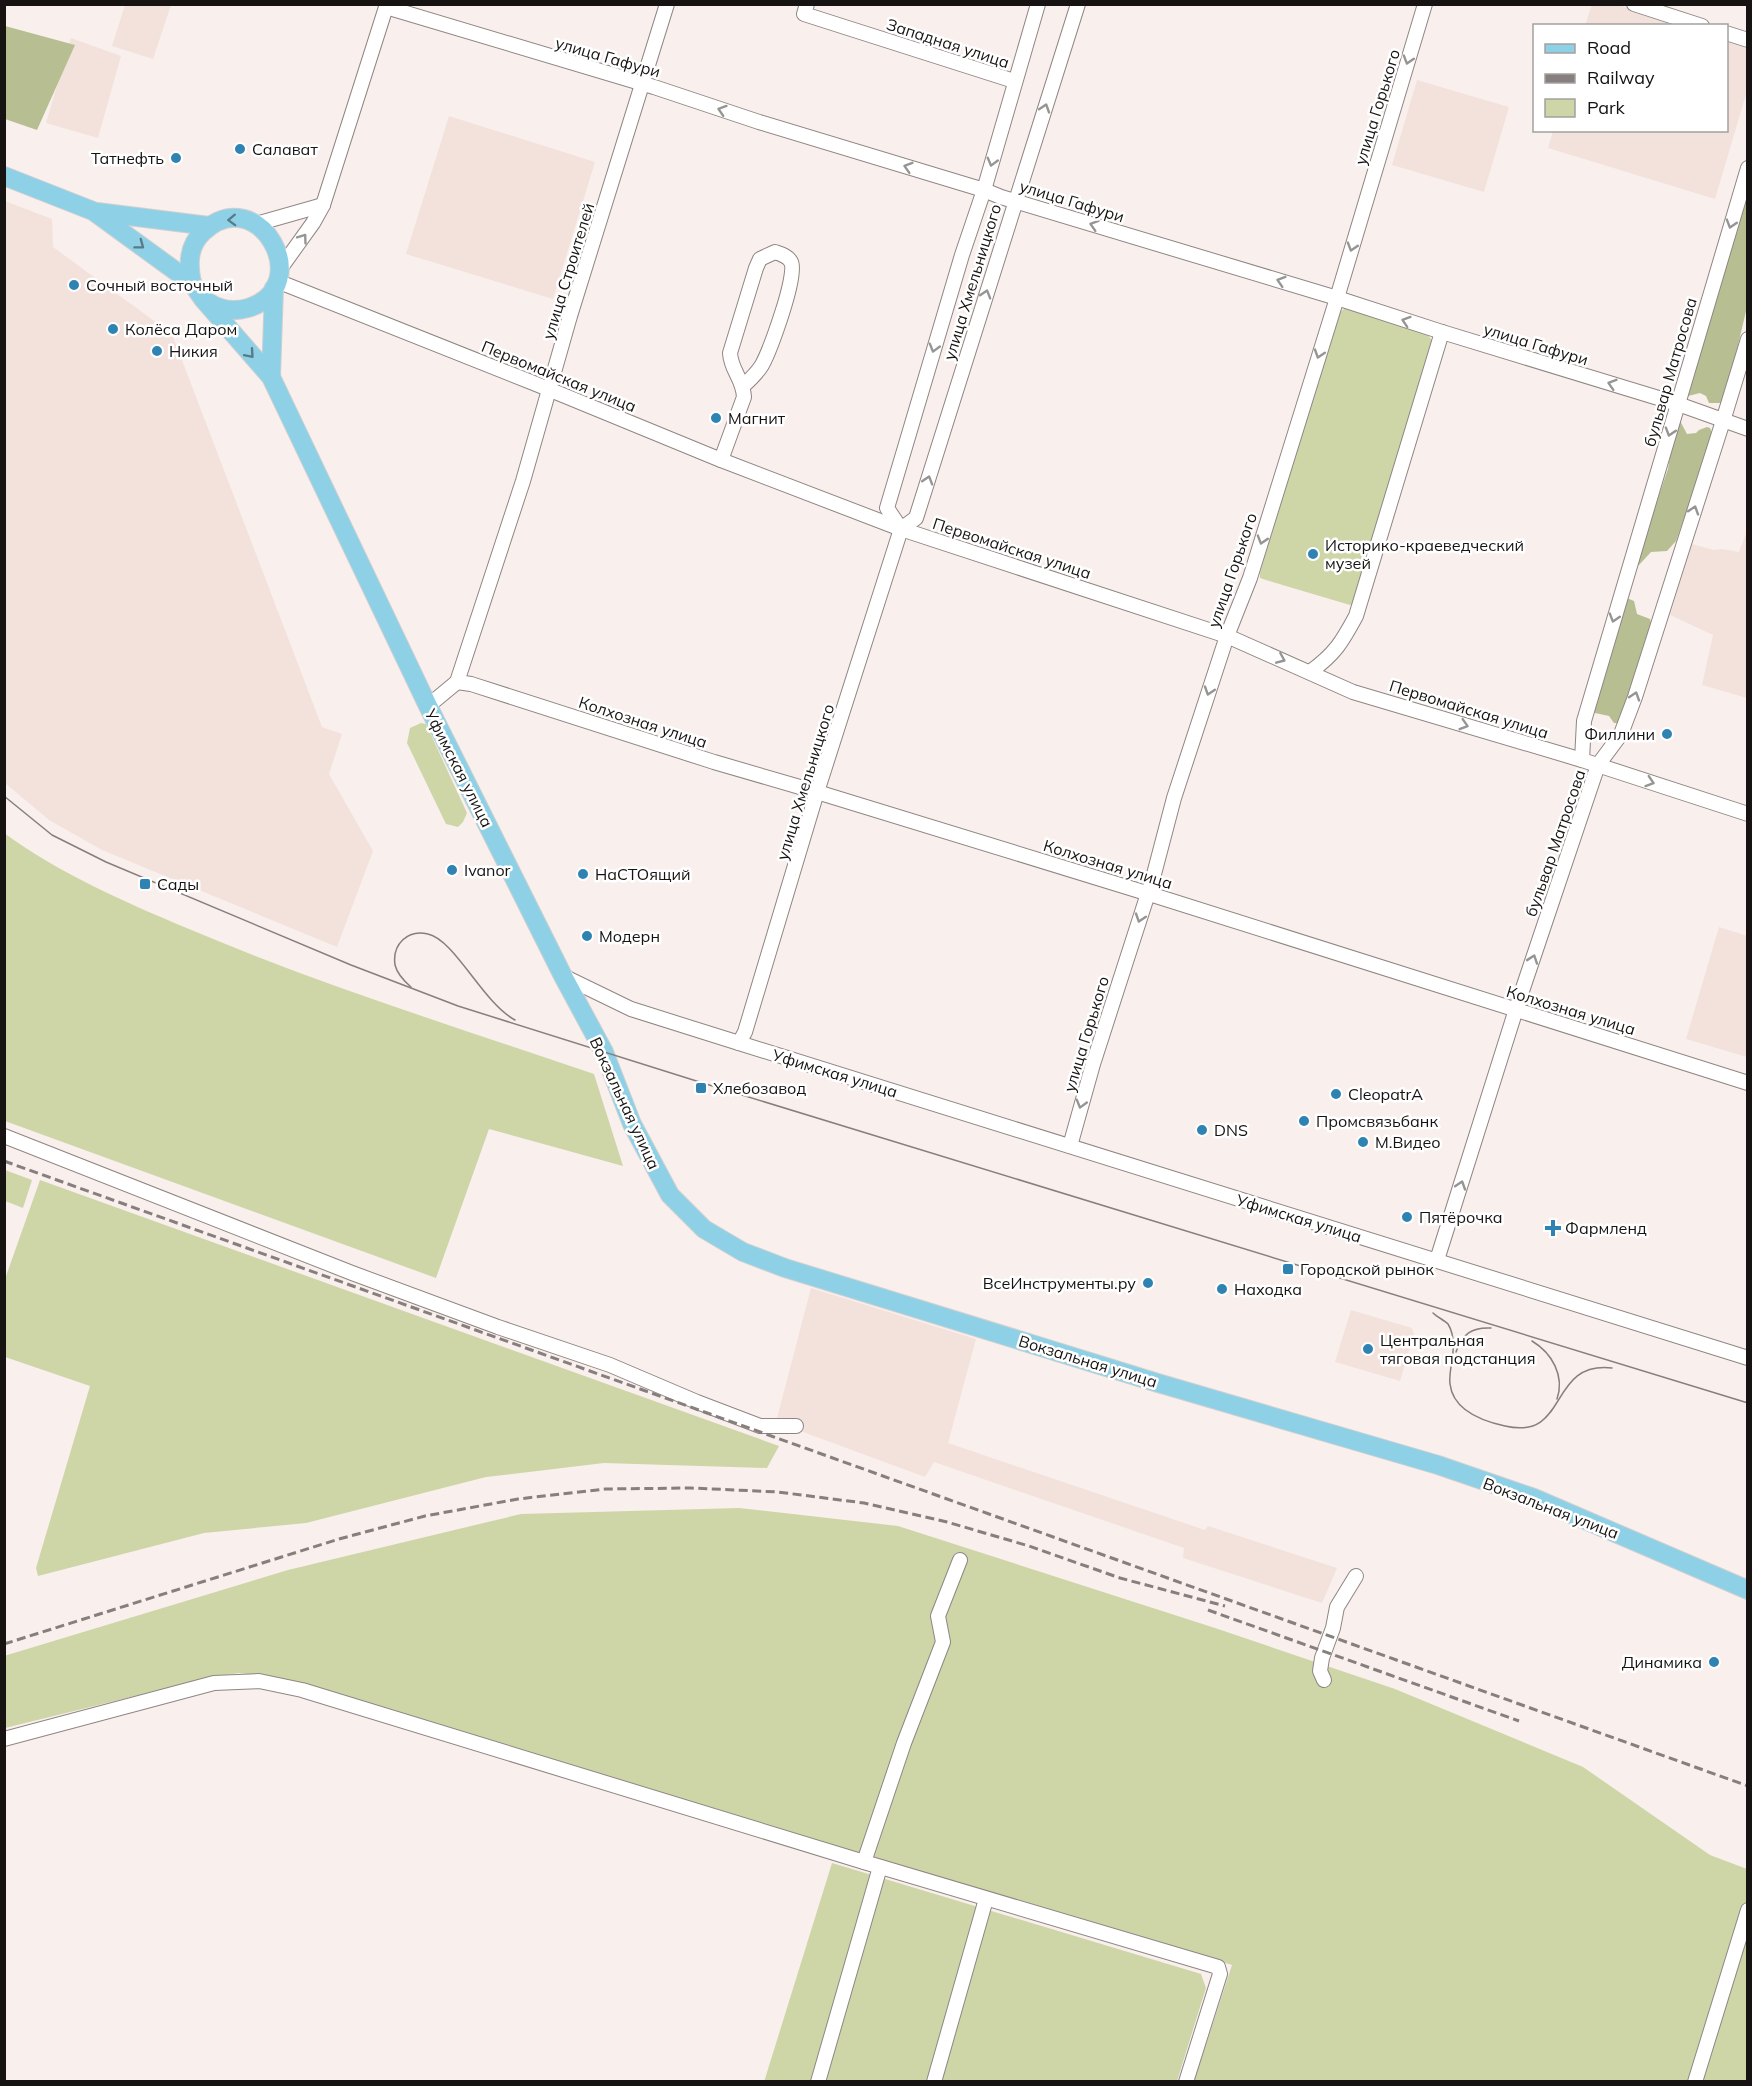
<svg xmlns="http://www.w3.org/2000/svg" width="1752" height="2086" font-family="Mulish,sans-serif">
  <rect width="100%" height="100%" fill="#f9efec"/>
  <g fill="#f3e2dc">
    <polygon points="1592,4 1618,5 1686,25 1585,26"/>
    <polygon points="125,5 171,5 153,59 112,46"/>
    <polygon points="71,38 121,56 98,138 46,123"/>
    <polygon points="1727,38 1747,44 1747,91 1715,199 1548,148 1553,131 1726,130"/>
    <polygon points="1417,80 1509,107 1484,192 1392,165"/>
    <polygon points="449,116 595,162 553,299 406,254"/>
    <polygon points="5,201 52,219 53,247 172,334 322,727 342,734 329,774 373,851 337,947 102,850 49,820 5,783"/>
    <polygon points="1747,531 1747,698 1702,685 1713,635 1670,615 1692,544 1714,550 1722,549 1739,552"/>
    <polygon points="1719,927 1747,936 1747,1057 1686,1039"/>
    <polygon points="811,1288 976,1339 948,1443 1205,1530 1208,1526 1337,1568 1322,1603 1183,1558 1184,1548 934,1462 925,1477 776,1422"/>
    <polygon points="1351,1310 1412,1328 1414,1334 1400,1381 1335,1362"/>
  </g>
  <g fill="#ced6a8">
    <polygon points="1347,307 1427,334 1431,339 1433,346 1357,603 1350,605 1266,580 1260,578 1260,573 1338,313"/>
    <polygon points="421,723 426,724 467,813 463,822 458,827 446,824 407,743 410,728"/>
    <path d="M4,833C60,874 125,902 189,929C321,985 459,1028 594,1074L623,1166L489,1129L436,1278L5,1121Z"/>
    <polygon points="5,1170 32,1180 23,1208 5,1201"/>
    <polygon points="40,1180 779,1446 767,1468 604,1463 486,1477 306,1523 204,1533 38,1576 36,1568 90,1386 5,1357 5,1279"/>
    <polygon points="739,1508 898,1526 1215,1628 1395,1689 1583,1767 1710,1855 1747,1869 1747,2081 1194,2081 1232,1965 274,1677 239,1673 208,1678 5,1728 4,1656 288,1570 521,1514"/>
    <polygon points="832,1863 1201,1974 1206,1988 1177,2081 764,2082"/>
  </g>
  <g fill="#b7bf92">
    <polygon points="5,26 75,45 37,130 5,119"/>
    <polygon points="1747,188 1747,307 1725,400 1721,403 1709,403 1706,396 1700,393 1688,396 1686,390"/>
    <polygon points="1679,419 1687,434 1696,433 1699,430 1707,427 1710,428 1712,433 1704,462 1676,541 1667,551 1651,552 1639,565 1635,565 1668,469 1675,425"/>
    <polygon points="1627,598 1634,601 1637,614 1650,619 1652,627 1641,656 1632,692 1618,723 1614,723 1609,716 1595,713 1594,706"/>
  </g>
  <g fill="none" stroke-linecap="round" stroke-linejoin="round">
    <g stroke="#8f8684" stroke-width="16">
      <g id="minor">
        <polyline points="807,4 804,14 1014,81"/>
        <polyline points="1634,4 1702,26"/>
        <polyline points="386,7 654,87 759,122 984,190 1001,197 1337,298 1442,332 1678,404 1748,429"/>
        <polyline points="1726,33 1748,40"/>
        <polyline points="256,224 323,205"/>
        <polyline points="280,269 313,223 323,205 387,4"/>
        <polyline points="277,281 536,384 721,460 901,529 1227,636 1353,692 1582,760 1748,814"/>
        <path d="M721,460L744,397C743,378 731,371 730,353L756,268L760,259L775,252C781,254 788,256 791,262C798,275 770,350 762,365C757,373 751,379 743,386"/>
        <polyline points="901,529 887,508 962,255 984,190 1038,4"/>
        <path d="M1310,672C1335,654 1342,642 1356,616L1442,332"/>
        <polyline points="457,682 471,684 714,762 817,792 1156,896 1748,1083"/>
        <polyline points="428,706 457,682 523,481 570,316 667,4"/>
        <polyline points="1582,760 1584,721 1748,168"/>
        <polyline points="563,976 631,1009 739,1043 1748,1358"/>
        <polyline points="739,1043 745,1032 817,792 901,529 916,518 1078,4"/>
        <polyline points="4,1136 352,1273 498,1327 610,1365 697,1402 760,1426 796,1426"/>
        <polyline points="1070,1146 1093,1064 1153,878 1174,798 1227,636 1250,578 1337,298 1425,4"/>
        <polyline points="1437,1260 1518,1003 1598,765 1621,734 1635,697 1723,421 1748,339"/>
        <polyline points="1324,1680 1320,1671 1322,1658 1333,1628 1337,1607 1356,1576"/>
        <polyline points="4,1739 214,1683 259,1681 302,1690 864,1862 1218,1967 1220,1974 1186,2082"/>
        <polyline points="864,1862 904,1743 943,1642 938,1616 960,1560"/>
        <polyline points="818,2082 880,1867"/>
        <polyline points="934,2082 986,1899"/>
        <polyline points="1695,2082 1748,1910"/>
      </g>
    </g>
    <g stroke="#d0d0d0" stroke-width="20">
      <g id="major">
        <polyline points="4,176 93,211 192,283 203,299 271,377 428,706 563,976 604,1052 632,1124 670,1195 704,1229 743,1252 785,1268 1158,1383 1438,1465 1534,1498 1748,1590"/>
        <polyline points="97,212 209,226"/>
        <path d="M192,283C188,264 188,246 203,232C258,180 318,286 248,308C234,312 220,310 208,302"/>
        <polyline points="271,377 274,288"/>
      </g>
    </g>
    <use href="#minor" stroke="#fff" stroke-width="14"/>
    <use href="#major" stroke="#8ed1e7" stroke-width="18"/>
    <g stroke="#867f7d" stroke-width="1.5">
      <polyline points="4,796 52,835 106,862 351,965 458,1006 706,1084 1748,1403"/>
      <path d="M411,987C404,981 397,973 395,965C392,944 408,929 428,934C455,940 483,1003 515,1020"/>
      <path d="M1433,1313C1437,1317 1444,1320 1448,1324C1455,1335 1454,1348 1452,1360C1451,1368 1449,1376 1450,1384C1453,1410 1482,1421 1505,1426C1570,1441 1547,1361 1612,1368"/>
      <path d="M1532,1341C1552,1353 1565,1376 1557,1399"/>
      <path d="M1456,1352C1462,1334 1472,1327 1491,1328"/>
    </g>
    <g stroke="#867f7d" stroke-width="3" stroke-dasharray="9 4.5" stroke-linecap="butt">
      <polyline points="4,1161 1748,1786"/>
      <polyline points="1208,1610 1519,1721"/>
      <polyline points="4,1644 339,1539 425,1516 518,1499 605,1489 691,1488 778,1492 864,1503 947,1522 1029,1546 1120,1578 1225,1606"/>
    </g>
  </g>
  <defs><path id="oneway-chevron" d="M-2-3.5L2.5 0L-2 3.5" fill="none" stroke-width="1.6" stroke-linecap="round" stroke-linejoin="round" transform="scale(1.5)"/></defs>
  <g stroke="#969594">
    <use href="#oneway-chevron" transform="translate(1408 60) rotate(107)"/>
    <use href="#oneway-chevron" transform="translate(1045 108) rotate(-72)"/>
    <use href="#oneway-chevron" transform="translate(722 110) rotate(-162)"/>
    <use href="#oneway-chevron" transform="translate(992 162) rotate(105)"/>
    <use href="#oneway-chevron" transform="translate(908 167) rotate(-163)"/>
    <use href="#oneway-chevron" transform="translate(1731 224) rotate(107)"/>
    <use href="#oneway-chevron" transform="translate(1094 225) rotate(-163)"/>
    <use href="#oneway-chevron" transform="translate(303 238) rotate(-54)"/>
    <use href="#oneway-chevron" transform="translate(1352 247) rotate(107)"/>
    <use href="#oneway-chevron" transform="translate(1281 281) rotate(-163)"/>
    <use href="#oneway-chevron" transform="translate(986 294) rotate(-73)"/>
    <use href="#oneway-chevron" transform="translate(1406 321) rotate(-162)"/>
    <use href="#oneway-chevron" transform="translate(934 348) rotate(106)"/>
    <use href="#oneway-chevron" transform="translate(1319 354) rotate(108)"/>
    <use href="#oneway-chevron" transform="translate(1612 384) rotate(-163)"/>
    <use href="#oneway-chevron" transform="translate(1670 432) rotate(107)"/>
    <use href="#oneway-chevron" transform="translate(928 480) rotate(-73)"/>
    <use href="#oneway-chevron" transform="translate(1694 510) rotate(-72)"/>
    <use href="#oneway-chevron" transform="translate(1262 540) rotate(107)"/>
    <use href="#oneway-chevron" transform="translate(1614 618) rotate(107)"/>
    <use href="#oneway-chevron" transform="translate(1281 659) rotate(23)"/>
    <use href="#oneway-chevron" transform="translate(1209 691) rotate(108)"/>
    <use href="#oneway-chevron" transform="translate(1635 696) rotate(-72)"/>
    <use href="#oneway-chevron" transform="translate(1464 725) rotate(17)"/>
    <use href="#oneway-chevron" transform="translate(1650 782) rotate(18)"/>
    <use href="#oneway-chevron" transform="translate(1140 918) rotate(108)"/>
    <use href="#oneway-chevron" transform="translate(1533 959) rotate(-71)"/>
    <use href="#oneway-chevron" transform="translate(1081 1104) rotate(106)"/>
    <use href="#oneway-chevron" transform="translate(1461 1185) rotate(-72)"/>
  </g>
  <g stroke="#587c87">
    <use href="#oneway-chevron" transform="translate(232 220) rotate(178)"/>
    <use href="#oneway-chevron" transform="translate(140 245) rotate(37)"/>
    <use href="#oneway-chevron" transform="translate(250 354) rotate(49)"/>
  </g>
  <g fill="#2e83b2" stroke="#fff" stroke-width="2">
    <circle cx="240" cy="149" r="6"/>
    <circle cx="176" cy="158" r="6"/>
    <circle cx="74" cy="285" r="6"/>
    <circle cx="113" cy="329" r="6"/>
    <circle cx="157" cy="351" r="6"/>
    <circle cx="716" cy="418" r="6"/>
    <circle cx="1313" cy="554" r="6"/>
    <circle cx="1667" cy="734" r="6"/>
    <circle cx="452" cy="870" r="6"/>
    <circle cx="583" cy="874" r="6"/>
    <rect x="139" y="878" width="12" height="12" rx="3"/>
    <circle cx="587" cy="936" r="6"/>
    <rect x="695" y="1082" width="12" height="12" rx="3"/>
    <circle cx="1336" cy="1094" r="6"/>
    <circle cx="1304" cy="1121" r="6"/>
    <circle cx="1202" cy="1130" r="6"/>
    <circle cx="1363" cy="1142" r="6"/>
    <circle cx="1407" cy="1217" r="6"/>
    <path d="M1550 1219h6v6h6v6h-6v6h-6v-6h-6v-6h6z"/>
    <rect x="1282" y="1263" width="12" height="12" rx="3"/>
    <circle cx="1148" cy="1283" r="6"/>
    <circle cx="1222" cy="1289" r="6"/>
    <circle cx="1368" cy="1349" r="6"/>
    <circle cx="1714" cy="1662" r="6"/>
  </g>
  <g text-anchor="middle" stroke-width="5" stroke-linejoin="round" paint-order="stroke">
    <g font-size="16" fill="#161312" stroke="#fff">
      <text transform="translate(948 43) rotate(18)" y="6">Западная улица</text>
      <text transform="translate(608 57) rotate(16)" y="6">улица Гафури</text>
      <text transform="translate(1377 107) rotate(-73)" y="6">улица Горького</text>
      <text transform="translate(1072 201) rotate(17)" y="6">улица Гафури</text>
      <text transform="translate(568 271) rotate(-73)" y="6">улица Строителей</text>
      <text transform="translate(972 282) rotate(-73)" y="6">улица Хмельницкого</text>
      <text transform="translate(1536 344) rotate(17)" y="6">улица Гафури</text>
      <text transform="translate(1670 372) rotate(-74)" y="6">бульвар Матросова</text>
      <text transform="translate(559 376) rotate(22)" y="6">Первомайская улица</text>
      <text transform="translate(1012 548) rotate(18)" y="6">Первомайская улица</text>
      <text transform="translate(1232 570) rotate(-71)" y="6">улица Горького</text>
      <text transform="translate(1469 709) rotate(17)" y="6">Первомайская улица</text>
      <text transform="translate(643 722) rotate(18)" y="6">Колхозная улица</text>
      <text transform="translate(459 768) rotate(63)" y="6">Уфимская улица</text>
      <text transform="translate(805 782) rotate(-73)" y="6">улица Хмельницкого</text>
      <text transform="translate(1555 843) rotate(-71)" y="6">бульвар Матросова</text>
      <text transform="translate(1108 864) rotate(17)" y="6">Колхозная улица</text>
      <text transform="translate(1571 1010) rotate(17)" y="6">Колхозная улица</text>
      <text transform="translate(1086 1034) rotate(-73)" y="6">улица Горького</text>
      <text transform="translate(835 1073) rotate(17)" y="6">Уфимская улица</text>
      <text transform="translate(625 1103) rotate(65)" y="6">Вокзальная улица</text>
      <text transform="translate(1299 1218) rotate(17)" y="6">Уфимская улица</text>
      <text transform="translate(1088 1361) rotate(17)" y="6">Вокзальная улица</text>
      <text transform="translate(1551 1508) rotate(21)" y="6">Вокзальная улица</text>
    </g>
    <g font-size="16" fill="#161312" stroke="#fff" text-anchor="start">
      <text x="252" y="155">Салават</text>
      <text x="164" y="164" text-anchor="end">Татнефть</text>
      <text x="86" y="291">Сочный восточный</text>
      <text x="125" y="335">Колёса Даром</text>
      <text x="169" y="357">Никия</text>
      <text x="728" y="424">Магнит</text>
      <text x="1325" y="551">Историко-краеведческий<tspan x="1325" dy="18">музей</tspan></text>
      <text x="1655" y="740" text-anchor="end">Филлини</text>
      <text x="464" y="876">Ivanor</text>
      <text x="595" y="880">НаСТОящий</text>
      <text x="157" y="890">Сады</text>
      <text x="599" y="942">Модерн</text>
      <text x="713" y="1094">Хлебозавод</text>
      <text x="1348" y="1100">CleopatrA</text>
      <text x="1316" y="1127">Промсвязьбанк</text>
      <text x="1214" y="1136">DNS</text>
      <text x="1375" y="1148">М.Видео</text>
      <text x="1419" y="1223">Пятёрочка</text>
      <text x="1565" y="1234">Фармленд</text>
      <text x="1300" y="1275">Городской рынок</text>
      <text x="1136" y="1289" text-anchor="end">ВсеИнструменты.ру</text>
      <text x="1234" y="1295">Находка</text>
      <text x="1380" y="1346">Центральная<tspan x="1380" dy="18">тяговая подстанция</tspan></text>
      <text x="1702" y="1668" text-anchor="end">Динамика</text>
    </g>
  </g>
  <rect width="1752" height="2086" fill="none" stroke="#161312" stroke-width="12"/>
  <rect x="1533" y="24" width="195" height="108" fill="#ffffff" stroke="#a2a1a0" stroke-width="1.5"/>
  <rect x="1545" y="44" width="30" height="9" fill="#8ed1e7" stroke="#a2a1a0" stroke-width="1.5"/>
  <text x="1587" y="54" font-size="18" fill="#161312">Road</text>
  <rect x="1545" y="74" width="30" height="9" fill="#867f7d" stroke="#a2a1a0" stroke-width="1.5"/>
  <text x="1587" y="84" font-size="18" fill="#161312">Railway</text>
  <rect x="1545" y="99" width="30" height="18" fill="#ced6a8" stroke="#a2a1a0" stroke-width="1.5"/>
  <text x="1587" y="114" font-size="18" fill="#161312">Park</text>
</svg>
